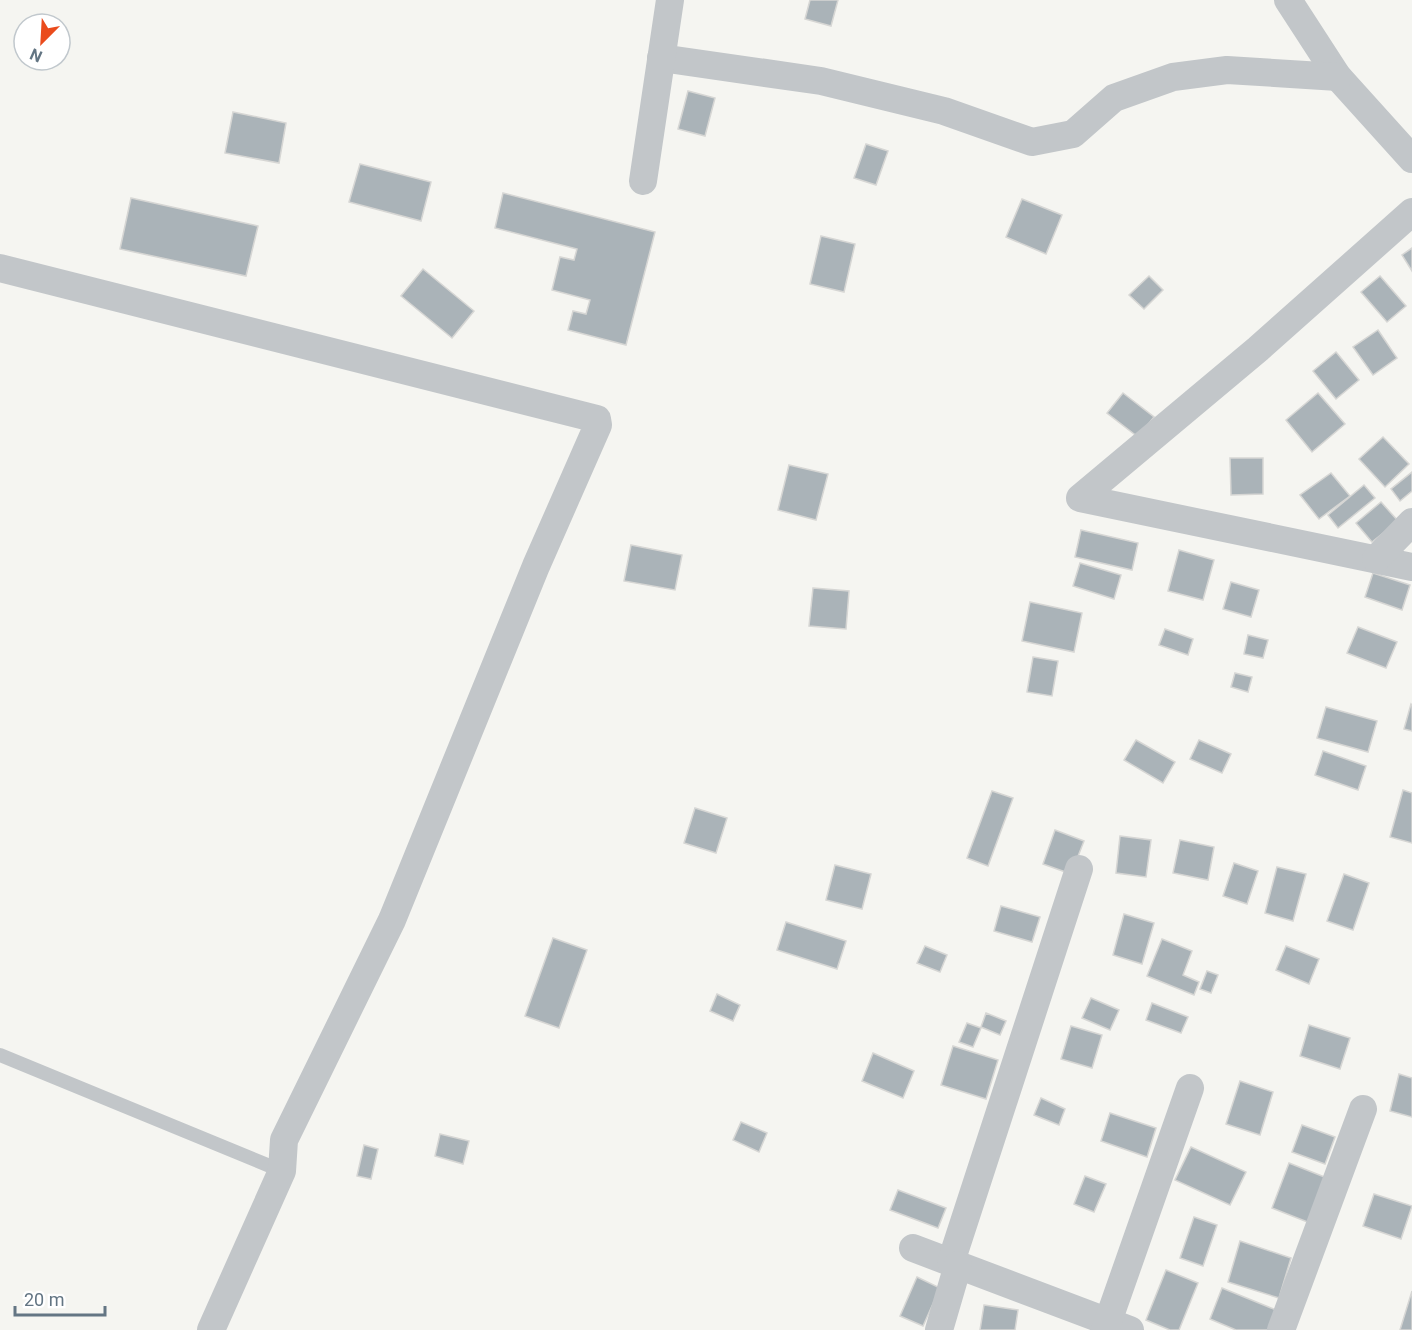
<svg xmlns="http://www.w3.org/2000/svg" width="1412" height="1330" font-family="Roboto,sans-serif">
  <rect width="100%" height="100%" fill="#f5f5f1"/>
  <g fill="#aab3b8" stroke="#d6d6d4" stroke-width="1.5">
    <polygon points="810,0 838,0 831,26 805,19"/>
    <polygon points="688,91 715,98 705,136 678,129"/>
    <polygon points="233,112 286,123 279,163 225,153"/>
    <polygon points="866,144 888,151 876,185 854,178"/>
    <polygon points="360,164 431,182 421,221 349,202"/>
    <polygon points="503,193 655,232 626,345 568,330 573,311 586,314 590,300 552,290 560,257 574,260 577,249 495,228"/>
    <polygon points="131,198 258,226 246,276 120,249"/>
    <polygon points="1022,199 1062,215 1046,254 1006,237"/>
    <polygon points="821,236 855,244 844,292 810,284"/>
    <polygon points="1412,248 1412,271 1402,255"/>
    <polygon points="423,269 474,311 452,338 401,296"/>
    <polygon points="1149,276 1163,290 1144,309 1129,295"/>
    <polygon points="1380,276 1406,306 1387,322 1361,292"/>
    <polygon points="1378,330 1397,358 1373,375 1353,347"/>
    <polygon points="1336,352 1359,380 1336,399 1313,371"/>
    <polygon points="1123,393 1154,417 1138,437 1107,413"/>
    <polygon points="1318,393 1345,424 1312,452 1286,420"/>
    <polygon points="1383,437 1409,464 1385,487 1359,459"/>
    <polygon points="1230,458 1263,458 1263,494 1231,495"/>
    <polygon points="789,465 828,474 816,520 778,510"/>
    <polygon points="1412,472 1412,491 1400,501 1391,489"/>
    <polygon points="1331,473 1350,496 1319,519 1300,495"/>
    <polygon points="1364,485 1375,498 1338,528 1328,515"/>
    <polygon points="1381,502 1398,521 1372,542 1356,523"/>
    <polygon points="1081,530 1138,543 1132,570 1075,557"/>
    <polygon points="631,545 682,555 675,590 624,581"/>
    <polygon points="1179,550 1214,560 1203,600 1168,591"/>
    <polygon points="1080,563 1121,575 1114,599 1073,586"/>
    <polygon points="1373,573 1410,585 1402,610 1365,597"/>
    <polygon points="1231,582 1259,590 1251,617 1223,609"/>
    <polygon points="813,588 849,591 846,629 809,626"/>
    <polygon points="1030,602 1082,613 1074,652 1022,641"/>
    <polygon points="1358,627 1397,642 1386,668 1347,653"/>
    <polygon points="1165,629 1193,639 1188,655 1159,645"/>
    <polygon points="1248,635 1268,640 1263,658 1244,654"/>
    <polygon points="1033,657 1058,661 1052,696 1027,692"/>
    <polygon points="1235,673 1252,677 1248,692 1231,687"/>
    <polygon points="1411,704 1412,705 1412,731 1404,729"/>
    <polygon points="1326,707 1377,721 1368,752 1317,738"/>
    <polygon points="1136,740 1175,762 1163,783 1124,760"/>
    <polygon points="1199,740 1231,754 1222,773 1190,759"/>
    <polygon points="1323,751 1366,766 1358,790 1315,775"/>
    <polygon points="1403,790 1412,793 1412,843 1390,837"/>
    <polygon points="992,791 1013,798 988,866 967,858"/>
    <polygon points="695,808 727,818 716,853 684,843"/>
    <polygon points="1055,830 1084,841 1071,874 1043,864"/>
    <polygon points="1120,836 1151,840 1146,877 1116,873"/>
    <polygon points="1180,840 1214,847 1208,880 1173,873"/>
    <polygon points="1234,863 1258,871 1247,904 1223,896"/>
    <polygon points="835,865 871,874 862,909 826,900"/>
    <polygon points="1277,867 1306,874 1293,921 1265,913"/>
    <polygon points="1344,874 1369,883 1353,930 1327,921"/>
    <polygon points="1001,906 1040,917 1032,942 994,931"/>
    <polygon points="1124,914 1154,923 1142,964 1113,955"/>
    <polygon points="786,922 846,941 837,969 777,950"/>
    <polygon points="553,938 587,950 559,1028 525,1016"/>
    <polygon points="1162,939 1192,951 1183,975 1199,982 1194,995 1147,976"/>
    <polygon points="925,946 947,955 940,972 917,963"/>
    <polygon points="1286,946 1319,959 1309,984 1276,970"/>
    <polygon points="1207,971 1218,975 1211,993 1200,989"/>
    <polygon points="717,994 740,1005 733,1021 710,1011"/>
    <polygon points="1091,998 1119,1010 1110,1030 1082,1018"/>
    <polygon points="1152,1003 1188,1017 1181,1033 1146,1020"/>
    <polygon points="986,1013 1006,1021 1000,1035 981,1027"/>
    <polygon points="967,1023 981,1028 973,1047 959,1042"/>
    <polygon points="1309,1025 1350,1038 1340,1069 1300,1056"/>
    <polygon points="1071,1026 1102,1035 1092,1068 1061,1059"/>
    <polygon points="953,1046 998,1060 986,1099 941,1085"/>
    <polygon points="873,1053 914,1071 903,1098 862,1081"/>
    <polygon points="1399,1074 1412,1078 1412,1117 1390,1111"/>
    <polygon points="1240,1081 1273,1092 1260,1135 1226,1124"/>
    <polygon points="1041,1098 1065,1109 1059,1125 1034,1115"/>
    <polygon points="1110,1113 1156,1128 1147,1157 1101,1141"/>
    <polygon points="741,1122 767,1133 759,1152 733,1140"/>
    <polygon points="1302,1125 1335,1137 1325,1164 1292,1152"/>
    <polygon points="440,1134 469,1141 463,1164 435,1156"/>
    <polygon points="364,1145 378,1149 371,1179 357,1176"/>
    <polygon points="1191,1147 1246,1172 1230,1205 1175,1180"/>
    <polygon points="1289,1163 1327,1178 1310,1223 1272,1208"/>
    <polygon points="1085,1176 1106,1184 1094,1212 1074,1204"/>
    <polygon points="898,1190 946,1208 938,1228 890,1210"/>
    <polygon points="1374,1194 1412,1206 1401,1239 1363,1226"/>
    <polygon points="1194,1217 1217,1225 1203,1266 1180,1258"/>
    <polygon points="1240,1241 1291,1258 1279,1298 1228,1282"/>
    <polygon points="1166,1270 1198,1283 1179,1330 1170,1330 1146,1320"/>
    <polygon points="917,1277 940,1288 923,1326 900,1316"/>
    <polygon points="1222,1288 1276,1310 1268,1330 1236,1330 1210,1319"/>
    <polygon points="1412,1291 1412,1330 1400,1330"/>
    <polygon points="984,1305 1018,1310 1015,1330 980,1330"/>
  </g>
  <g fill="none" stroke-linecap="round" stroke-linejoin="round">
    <polyline stroke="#c2c6c9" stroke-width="14" points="0,1055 282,1171"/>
    <g stroke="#c2c6c9" stroke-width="28">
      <polyline points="1288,0 1338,77 1412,159"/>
      <polyline points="661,58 821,81 944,111 1032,142 1073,134 1114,98 1173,77 1227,70 1338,77"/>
      <polyline points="643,181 670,0"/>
      <polyline points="1412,212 1258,349 1080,498 1412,567"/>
      <polyline points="0,268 597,419 598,425 536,566 392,920 284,1140 282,1171 211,1330"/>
      <polyline points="1376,559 1412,522"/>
      <polyline points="913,1248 1130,1330"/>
      <polyline points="951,1262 1079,869"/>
      <polyline points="939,1330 958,1265"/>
      <polyline points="1105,1330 1190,1088"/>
      <polyline points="1281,1330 1363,1109"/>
    </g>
  </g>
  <g transform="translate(42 42) rotate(204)"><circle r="28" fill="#ffffff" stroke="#c1c8cd" stroke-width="1.5"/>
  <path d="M0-4.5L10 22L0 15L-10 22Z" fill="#ea4b1c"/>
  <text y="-9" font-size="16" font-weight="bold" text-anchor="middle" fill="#637583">N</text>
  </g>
  <path d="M15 1306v9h90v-9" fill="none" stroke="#637583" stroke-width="3"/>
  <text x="24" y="1306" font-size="18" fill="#637583" stroke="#ffffff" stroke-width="4.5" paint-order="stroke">20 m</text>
</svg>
